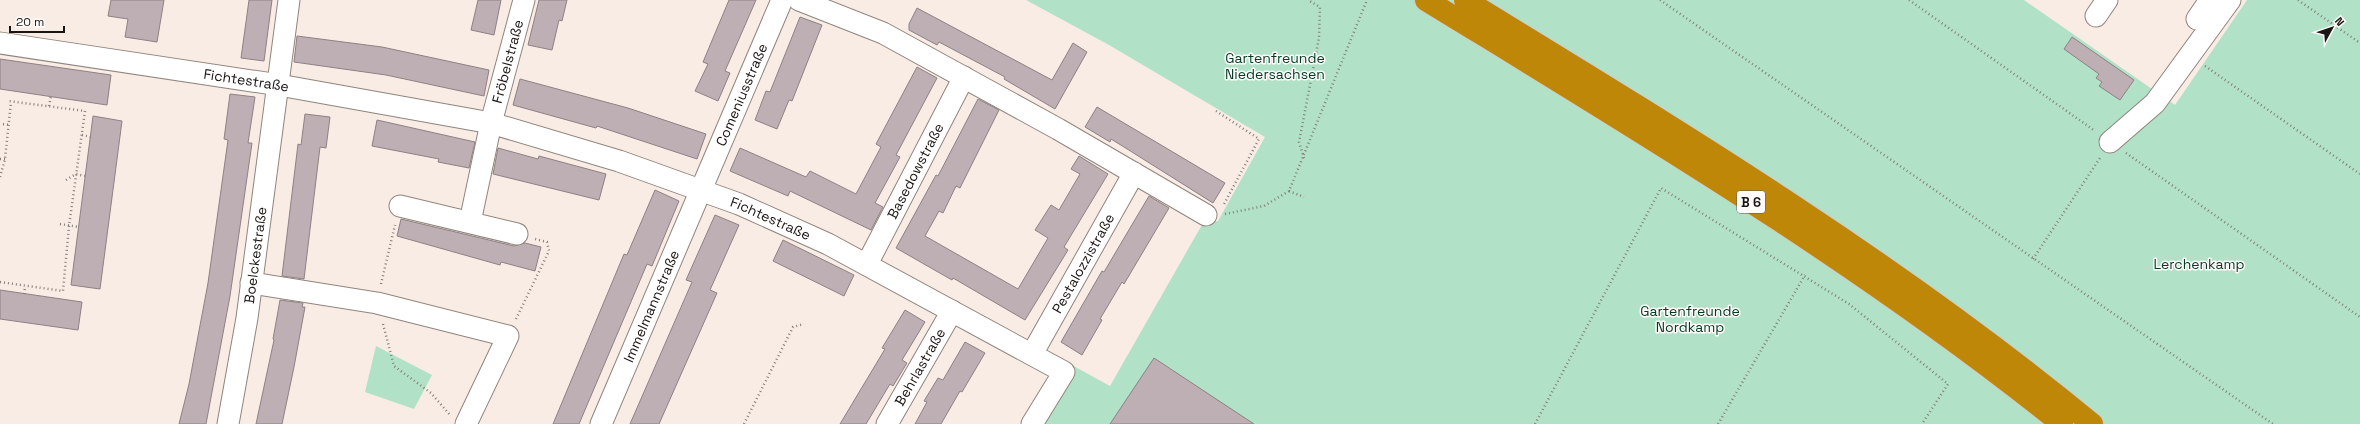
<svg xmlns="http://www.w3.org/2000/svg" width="2360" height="424" font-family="'Space Grotesk',sans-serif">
  <rect width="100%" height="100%" fill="#f8ece5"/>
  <g fill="#b1e2c7">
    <polygon points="1026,0 2024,0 2175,105 2247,0 2360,0 2360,424 1034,424 1070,364 1110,386 1203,223 1218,221 1265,137 1109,45"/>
    <polygon points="376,346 432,375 414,409 365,392"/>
  </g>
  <g fill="#bdafb3" stroke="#8e8185">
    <polygon points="111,0 164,0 157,42 125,37 128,19 108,16"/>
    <polygon points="249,0 272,0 264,61 241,58"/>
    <polygon points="478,0 501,0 494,35 471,30"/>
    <polygon points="539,0 567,0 562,21 559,20 552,50 528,45"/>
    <polygon points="729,0 756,0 725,71 730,73 718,101 695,91 708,64 703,62"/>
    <polygon points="917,8 1052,80 1073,43 1087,52 1055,109 1004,79 1005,77 939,42 937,45 909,30 909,24"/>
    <polygon points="800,17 822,25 792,101 789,100 777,129 755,120 766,91 770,92"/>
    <polygon points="297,36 382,47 489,70 484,96 386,75 294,62"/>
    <polygon points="2072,37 2134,80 2120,100 2099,86 2102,82 2096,78 2099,74 2064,49"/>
    <polygon points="0,59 111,75 107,105 0,89"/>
    <polygon points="917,67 937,78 896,155 900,157 875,203 883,207 871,230 790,191 788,196 730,171 740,148 806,177 810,171 856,194 881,147 876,144"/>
    <polygon points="520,79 628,108 706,134 697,159 597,126 596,128 513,105"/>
    <polygon points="230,94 255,97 248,143 252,143 230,296 206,424 179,424 189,384 208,283 228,140 224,139"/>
    <polygon points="978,99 999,110 960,188 956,186 943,213 939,211 925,236 1018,289 1048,238 1035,230 1051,205 1059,210 1080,174 1071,169 1079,156 1108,174 1064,247 1068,250 1025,320 953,278 952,280 896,248 936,175 938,176"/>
    <polygon points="1097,107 1225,183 1213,203 1124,147 1111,139 1110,142 1085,127"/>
    <polygon points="305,114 330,117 326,148 320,147 304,279 282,276 298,144 301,145"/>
    <polygon points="93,116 122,121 100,289 71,285"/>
    <polygon points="377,120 475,142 469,168 438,162 439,159 372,146"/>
    <polygon points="498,148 538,159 539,156 606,174 599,200 493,174"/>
    <polygon points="655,190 679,201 652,266 647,264 579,424 553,424 624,254 627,255"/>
    <polygon points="1149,196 1169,208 1124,284 1122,282 1100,319 1102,320 1082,355 1061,342 1102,271 1104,272"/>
    <polygon points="715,215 739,225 710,290 717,293 659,424 630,424 692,282 686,280"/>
    <polygon points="401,219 514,246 525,243 541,247 535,271 501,262 500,265 397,236"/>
    <polygon points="783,240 854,275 844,296 773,261"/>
    <polygon points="0,290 82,302 78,330 0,319"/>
    <polygon points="280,300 303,303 302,307 305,307 294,367 282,424 256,424 274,340 273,339"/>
    <polygon points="905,310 925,322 902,360 907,363 893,386 890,384 866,424 840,424 885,349 882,348"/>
    <polygon points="965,342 985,353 962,392 960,391 941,424 915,424 927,402 924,401 938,378 943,380"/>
    <polygon points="1154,358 1254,424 1110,424"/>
  </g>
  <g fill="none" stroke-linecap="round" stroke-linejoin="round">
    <g stroke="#90857e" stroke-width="23">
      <g id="minor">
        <polyline points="799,0 883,33 1058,129 1206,215"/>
        <polyline points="2096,16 2107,0"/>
        <polyline points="2197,19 2210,0"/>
        <path id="s1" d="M0,43L279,85L491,123L619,161L739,204L828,244L1064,372L1032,424"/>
        <polyline points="2110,142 2155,103 2230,0"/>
        <polyline points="400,206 517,234"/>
        <path id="s2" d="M470,222L491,123L524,0"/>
        <path id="s3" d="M867,264L964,77"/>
        <polyline points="251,283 377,303 508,336 466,424"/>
        <path id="s4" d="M1032,354L1134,173"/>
        <path id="s5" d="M228,424L247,318L289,0"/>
        <path id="s6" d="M601,424L782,0"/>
        <path id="s7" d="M887,424L952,311"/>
      </g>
    </g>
    <g stroke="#cccccb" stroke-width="24">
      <g id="highway">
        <path d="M1426,0C1643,133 1863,264 2062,424"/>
        <path d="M1465,0C1681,132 1897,263 2092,424"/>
      </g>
    </g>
    <g stroke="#867e79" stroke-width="2.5" stroke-dasharray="1 3" stroke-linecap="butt">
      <polyline points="1660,0 2273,424"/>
      <polyline points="1909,0 2095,131"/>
      <polyline points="2298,0 2360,43"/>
      <polyline points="2205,66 2360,174"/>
      <polyline points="49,106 51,96"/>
      <polyline points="1216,111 1259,139 1223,206"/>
      <polyline points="3,124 10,125"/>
      <polyline points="82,135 91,137"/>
      <polyline points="2126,153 2360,317"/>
      <polyline points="1304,158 1299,142 1319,38 1320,7 1308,0"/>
      <polyline points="0,159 5,159"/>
      <polyline points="0,177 5,159 11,102"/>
      <polyline points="66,180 76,174 85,176"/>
      <polyline points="1289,191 1304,197"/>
      <polyline points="1225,214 1264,206 1289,191 1367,0"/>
      <polyline points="60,224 79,227"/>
      <polyline points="2033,259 2100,158"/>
      <polyline points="0,282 63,291 69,226 85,111 8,101"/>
      <polyline points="381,284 395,225"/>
      <polyline points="24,294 25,287"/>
      <polyline points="516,319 549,251 547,242 535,239"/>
      <polyline points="383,324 394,366 431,393 450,415"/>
      <polyline points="744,424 793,327 804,324"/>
      <polyline points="1535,424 1661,188 1849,304 1948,384 1922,424"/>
      <polyline points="1718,424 1805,275"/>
    </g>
    <use href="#minor" stroke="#fff" stroke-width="21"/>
    <use href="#highway" stroke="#be8707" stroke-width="22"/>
  </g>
  <g text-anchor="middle" stroke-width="3" stroke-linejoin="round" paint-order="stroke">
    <rect fill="#fefbfa" stroke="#5e5a58" stroke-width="1" x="1737" y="191" width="28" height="22" rx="3"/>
    <g font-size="13" font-weight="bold" fill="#191512">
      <text x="1751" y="207">B 6</text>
    </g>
    <g font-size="14" fill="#053924" stroke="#fefbfa">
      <text x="1275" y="63">Gartenfreunde<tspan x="1275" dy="16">Niedersachsen</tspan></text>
      <text x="2199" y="269">Lerchenkamp</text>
      <text x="1690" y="316">Gartenfreunde<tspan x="1690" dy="16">Nordkamp</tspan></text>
    </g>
    <g font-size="14" fill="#191512" stroke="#fefbfa">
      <text dy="5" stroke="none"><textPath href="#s2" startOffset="165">Fröbelstraße</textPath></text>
      <text dy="5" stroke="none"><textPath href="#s1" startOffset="249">Fichtestraße</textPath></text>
      <text dy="5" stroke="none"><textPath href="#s6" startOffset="358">Comeniusstraße</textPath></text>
      <text dy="5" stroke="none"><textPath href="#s3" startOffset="105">Basedowstraße</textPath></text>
      <text dy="5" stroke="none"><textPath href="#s1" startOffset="793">Fichtestraße</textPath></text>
      <text dy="5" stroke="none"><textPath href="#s5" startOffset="171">Boelckestraße</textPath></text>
      <text dy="5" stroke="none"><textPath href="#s4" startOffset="104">Pestalozzistraße</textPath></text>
      <text dy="5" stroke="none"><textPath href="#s6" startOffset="128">Immelmannstraße</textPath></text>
      <text dy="5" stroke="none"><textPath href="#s7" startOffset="66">Behrlastraße</textPath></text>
    </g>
  </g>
  <g transform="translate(2332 28) rotate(50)" stroke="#fefbfa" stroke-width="3" paint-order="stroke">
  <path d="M0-3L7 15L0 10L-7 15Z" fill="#191512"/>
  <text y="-6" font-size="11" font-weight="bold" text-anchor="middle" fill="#191512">N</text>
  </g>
  <path d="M10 26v6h54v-6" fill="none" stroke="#191512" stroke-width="2"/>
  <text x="16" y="26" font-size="12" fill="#191512" stroke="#fefbfa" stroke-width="3" paint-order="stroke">20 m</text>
</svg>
